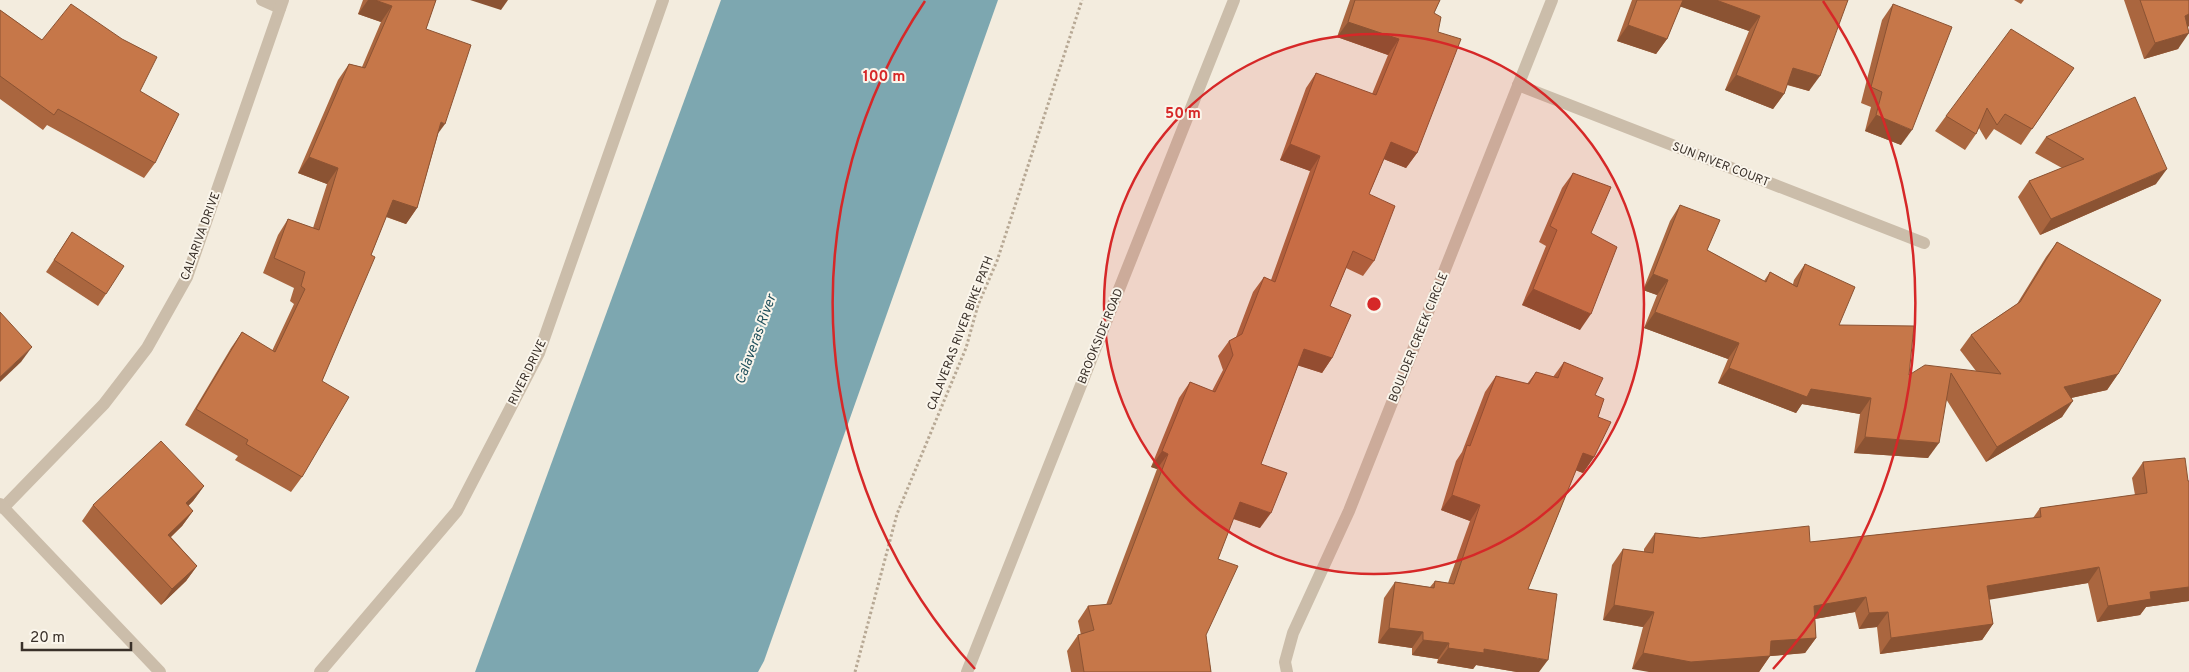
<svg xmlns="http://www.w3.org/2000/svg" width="2189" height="672" font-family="Overpass,sans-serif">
  <rect width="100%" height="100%" fill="#f3ecde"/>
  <polygon fill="#7da7b0" points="721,0 998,0 764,661 758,672 475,672"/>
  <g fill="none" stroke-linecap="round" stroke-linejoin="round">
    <polyline stroke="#b7a894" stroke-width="3" stroke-dasharray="2.5 2.5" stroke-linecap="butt" points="855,672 897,514 966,348 978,305 997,261 1082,0"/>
    <polyline stroke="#cbbdaa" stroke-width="12" points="320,672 457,511 539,353 663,0"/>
    <g stroke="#cbbdaa" stroke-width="12">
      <polyline points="262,0 280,8"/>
      <polyline points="1518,85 1924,243"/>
      <polyline points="3,508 104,404 147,348 187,277 283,0"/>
      <polyline points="1287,672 1285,662 1293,633 1349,511 1552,0"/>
    </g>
    <g stroke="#cbbdaa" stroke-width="12">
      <polyline points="0,504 160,672"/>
      <polyline points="967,672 1234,0"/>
    </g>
  </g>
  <g fill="#aa663f">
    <polygon points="363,0 436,0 426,29 438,134 417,208 406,224 386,217 322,381 302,477 291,492 235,460 238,456 185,425 231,348 242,332 272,351 294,304 290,301 294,288 263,273 278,235 288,219 313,228 327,184 298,173 338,80 349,64 362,67 381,22 358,14"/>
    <polygon points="1350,0 1440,0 1434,13 1438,32 1417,153 1406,168 1384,159 1369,194 1374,261 1363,276 1346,268 1330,306 1332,358 1322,373 1298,365 1261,464 1260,528 1233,519 1218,559 1206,635 1211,672 1071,672 1067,651 1078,635 1081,635 1078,621 1088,606 1106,605 1157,469 1151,467 1179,398 1190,382 1212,391 1223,370 1218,356 1229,341 1236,337 1253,292 1264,277 1271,280 1310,171 1280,160 1306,88 1316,73 1372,94 1388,55 1337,37"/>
    <polygon points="1632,0 1848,0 1809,91 1787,85 1784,94 1773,109 1725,90 1749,31 1680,6 1667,39 1656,54 1617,41"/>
    <polygon points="2014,0 2024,0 2021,4"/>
    <polygon points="2124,0 2189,0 2189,26 2188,27 2178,49 2144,59"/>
    <polygon points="1893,4 1901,145 1865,131 1871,107 1861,103 1882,20"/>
    <polygon points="0,10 42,40 140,91 155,163 144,178 47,125 43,130 0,99"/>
    <polygon points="2074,68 2021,145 1994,129 1986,140 1979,128 1976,134 1965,150 1935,131 1946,116"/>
    <polygon points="2046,137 2156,184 2040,235 2018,197 2029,181 2062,168 2035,153"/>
    <polygon points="1573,173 1591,233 1580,330 1522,305 1546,246 1539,242 1562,188"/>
    <polygon points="1680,205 1707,250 1764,281 1770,272 1793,284 1794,280 1805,264 1839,325 1909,375 1976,371 1960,350 1971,335 2017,304 2046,257 2057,242 2118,374 2107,390 2071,398 2062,417 1986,462 1946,399 1928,458 1854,453 1860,414 1802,404 1796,413 1718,383 1728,359 1644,328 1657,295 1643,290 1670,221"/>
    <polygon points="72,232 106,294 98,306 46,272"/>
    <polygon points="1564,362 1595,395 1598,417 1594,457 1583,473 1576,470 1528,589 1539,672 1517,672 1476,665 1473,669 1437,663 1438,659 1412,655 1412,648 1378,643 1384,598 1395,582 1430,587 1435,581 1448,583 1470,521 1441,510 1456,461 1462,452 1485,392 1496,376 1527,384 1536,372 1553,377"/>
    <polygon points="2143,462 2189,481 2189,601 2146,607 2140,615 2097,622 2088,583 1989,599 1993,624 1982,640 1880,654 1877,627 1859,629 1855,612 1815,619 1816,638 1805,653 1770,656 1759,672 1632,669 1643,627 1603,620 1612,565 1623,549 1644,552 1644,549 1655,533 1700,538 1810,542 2033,518 2040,508 2135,495 2132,478"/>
    <polygon points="204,486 193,501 188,506 193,511 182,526 171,537 197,566 186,581 161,605 82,521 93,505"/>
  </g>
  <g fill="#8b5333">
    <polygon points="368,0 375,0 392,6 381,22 358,14"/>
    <polygon points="470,0 508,0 501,10"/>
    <polygon points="1679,0 1716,0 1760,16 1749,31 1676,5"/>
    <polygon points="2189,14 2189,26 2174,31 2185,16"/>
    <polygon points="1348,22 1399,39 1388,55 1337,37"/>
    <polygon points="1628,25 1667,39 1656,54 1617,41"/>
    <polygon points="2189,33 2178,49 2144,59 2155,43"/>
    <polygon points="1793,68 1820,76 1809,91 1782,83"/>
    <polygon points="1736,75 1784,94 1773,109 1725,90"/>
    <polygon points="1876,115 1912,130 1901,145 1865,131"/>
    <polygon points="441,122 445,124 434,139"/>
    <polygon points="1391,142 1417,153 1406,168 1381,158"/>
    <polygon points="1290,144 1320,156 1310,171 1280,160"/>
    <polygon points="309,157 338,168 327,184 298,173"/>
    <polygon points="2167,169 2156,184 2040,235 2051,219"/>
    <polygon points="393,200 417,208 406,224 382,215"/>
    <polygon points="1653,274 1668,280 1657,295 1643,290"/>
    <polygon points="1533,289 1591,314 1580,330 1522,305"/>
    <polygon points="1655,312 1739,343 1728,359 1644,328"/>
    <polygon points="32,347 21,362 0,382 0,377"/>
    <polygon points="1304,349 1332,358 1322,373 1293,364"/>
    <polygon points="1729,368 1811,389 1871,398 1860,414 1802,404 1796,413 1718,383"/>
    <polygon points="2118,374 2107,390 2053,402 2064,387"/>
    <polygon points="2073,401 2062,417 1986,462 1997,447"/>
    <polygon points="1865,437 1939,443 1928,458 1854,453"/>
    <polygon points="1162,451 1168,454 1157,469 1151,467"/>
    <polygon points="1583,453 1594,457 1583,473 1572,469"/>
    <polygon points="204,486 193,501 175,519 186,503"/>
    <polygon points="1452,495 1480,505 1470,521 1441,510"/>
    <polygon points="1240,502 1271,513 1260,528 1229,517"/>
    <polygon points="193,511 182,526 157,550 168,535"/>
    <polygon points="197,566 186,581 161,605 172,589"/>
    <polygon points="2099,567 2088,583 1976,602 1987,586"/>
    <polygon points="2189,587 2189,601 2146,607 2140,615 2097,622 2108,606 2150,592"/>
    <polygon points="1866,597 1855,612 1803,621 1814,606"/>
    <polygon points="1614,605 1654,612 1643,627 1603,620"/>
    <polygon points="1888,612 1877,627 1859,629 1869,613"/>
    <polygon points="1993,624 1982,640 1880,654 1891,638"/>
    <polygon points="1389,628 1423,632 1412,648 1378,643"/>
    <polygon points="1816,638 1805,653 1760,657 1771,641"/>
    <polygon points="1423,640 1449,643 1438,659 1412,655"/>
    <polygon points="1448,648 1484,649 1548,660 1539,672 1517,672 1476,665 1473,669 1437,663"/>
    <polygon points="1643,653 1770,656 1759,672 1649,672 1632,669"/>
  </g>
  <g fill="#c67749" stroke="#8b5333">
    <polygon points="375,0 436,0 426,29 471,45 445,124 441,122 417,208 393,200 371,255 375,257 322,381 349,397 302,477 246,444 248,440 196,409 242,332 275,352 305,289 301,286 305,272 274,258 288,219 319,230 338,168 309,157 349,64 365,68 392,6"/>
    <polygon points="1355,0 1440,0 1434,13 1441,17 1438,32 1461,39 1417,153 1391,142 1369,194 1395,206 1374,261 1353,251 1330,306 1351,315 1332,358 1304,349 1261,464 1287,473 1271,513 1240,502 1218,559 1238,566 1206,635 1211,672 1084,672 1078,635 1094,630 1088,606 1111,604 1168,454 1162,451 1190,382 1215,392 1233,355 1229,341 1242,334 1264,277 1275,282 1320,156 1290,144 1316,73 1376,95 1399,39 1348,22"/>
    <polygon points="1637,0 1683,0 1667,39 1628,25"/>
    <polygon points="1716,0 1848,0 1820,76 1793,68 1784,94 1736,75 1760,16"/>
    <polygon points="2140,0 2189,0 2189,14 2185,16 2189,33 2155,43"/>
    <polygon points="71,4 122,39 157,57 140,91 179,114 155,163 58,109 54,115 0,76 0,10 42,40"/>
    <polygon points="1893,4 1952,27 1912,130 1876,115 1882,92 1871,87"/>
    <polygon points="2011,29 2074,68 2032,129 2005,114 1997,125 1987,108 1976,134 1946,116"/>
    <polygon points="2135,97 2167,169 2051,219 2029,181 2084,159 2046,137"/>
    <polygon points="1573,173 1611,187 1591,233 1617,247 1591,314 1533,289 1557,230 1550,226"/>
    <polygon points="1680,205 1720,220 1707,250 1766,282 1770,272 1797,287 1805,264 1855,287 1839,325 1914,326 1909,375 1925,365 2001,374 1971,335 2020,302 2057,242 2161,300 2118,374 2064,387 2073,401 1997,447 1951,373 1939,443 1865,437 1871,398 1811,389 1807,397 1729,368 1739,343 1655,312 1668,280 1653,274"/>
    <polygon points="72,232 124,266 106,294 54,260"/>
    <polygon points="0,312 32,347 0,377"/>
    <polygon points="1564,362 1603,378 1595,395 1604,399 1598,417 1611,422 1594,457 1583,453 1528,589 1557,594 1548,660 1484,649 1484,653 1448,648 1449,643 1423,640 1423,632 1389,628 1395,582 1434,588 1435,581 1454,584 1480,505 1452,495 1467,445 1470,446 1496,376 1529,384 1536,372 1558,378"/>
    <polygon points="161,441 204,486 186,503 193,511 168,535 197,566 172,589 93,505"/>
    <polygon points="2185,458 2188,481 2189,481 2189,587 2150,592 2151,599 2108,606 2099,567 1987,586 1993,624 1891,638 1888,612 1869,613 1866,597 1814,606 1816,638 1771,641 1770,656 1691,662 1643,653 1654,612 1614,605 1623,549 1653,553 1655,533 1700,538 1809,526 1810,542 2041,517 2040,508 2147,493 2143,462"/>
  </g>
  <circle cx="1374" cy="304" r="270" fill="#d62828" fill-opacity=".12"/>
  <g fill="none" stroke="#d62828" stroke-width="2.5">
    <circle cx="1374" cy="304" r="270"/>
    <path d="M975 669A541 541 0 0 1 925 1M1823 1A541 541 0 0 1 1773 669"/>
  </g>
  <g text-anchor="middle" stroke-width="4" stroke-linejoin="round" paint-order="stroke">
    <g font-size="12" fill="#393029" stroke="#faf5eb">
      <text transform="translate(1721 164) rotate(21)" y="4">SUN RIVER COURT</text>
      <text transform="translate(200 236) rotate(-70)" y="4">CALARIVA DRIVE</text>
      <text transform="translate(960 333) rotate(-69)" y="4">CALAVERAS RIVER BIKE PATH</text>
      <text transform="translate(1100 336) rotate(-68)" y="4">BROOKSIDE ROAD</text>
      <text transform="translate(1418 337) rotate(-68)" y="4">BOULDER CREEK CIRCLE</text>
      <text transform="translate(527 372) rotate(-64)" y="4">RIVER DRIVE</text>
    </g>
    <g font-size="14" font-style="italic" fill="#1e4f5b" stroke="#faf5eb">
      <text transform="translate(755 339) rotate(-70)" y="5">Calaveras River</text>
    </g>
  </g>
  <circle cx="1374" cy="304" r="8" fill="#d62828" stroke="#faf5eb" stroke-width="2.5"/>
  <g font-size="15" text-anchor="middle" font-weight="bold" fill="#d62828" stroke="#faf5eb" stroke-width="4" stroke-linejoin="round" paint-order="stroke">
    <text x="884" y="81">100 m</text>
    <text x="1183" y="118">50 m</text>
  </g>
  <path d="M22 642v8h109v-8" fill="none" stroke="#393029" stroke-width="2.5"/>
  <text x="30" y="642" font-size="15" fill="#393029" stroke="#faf5eb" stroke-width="4" paint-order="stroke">20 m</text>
</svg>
